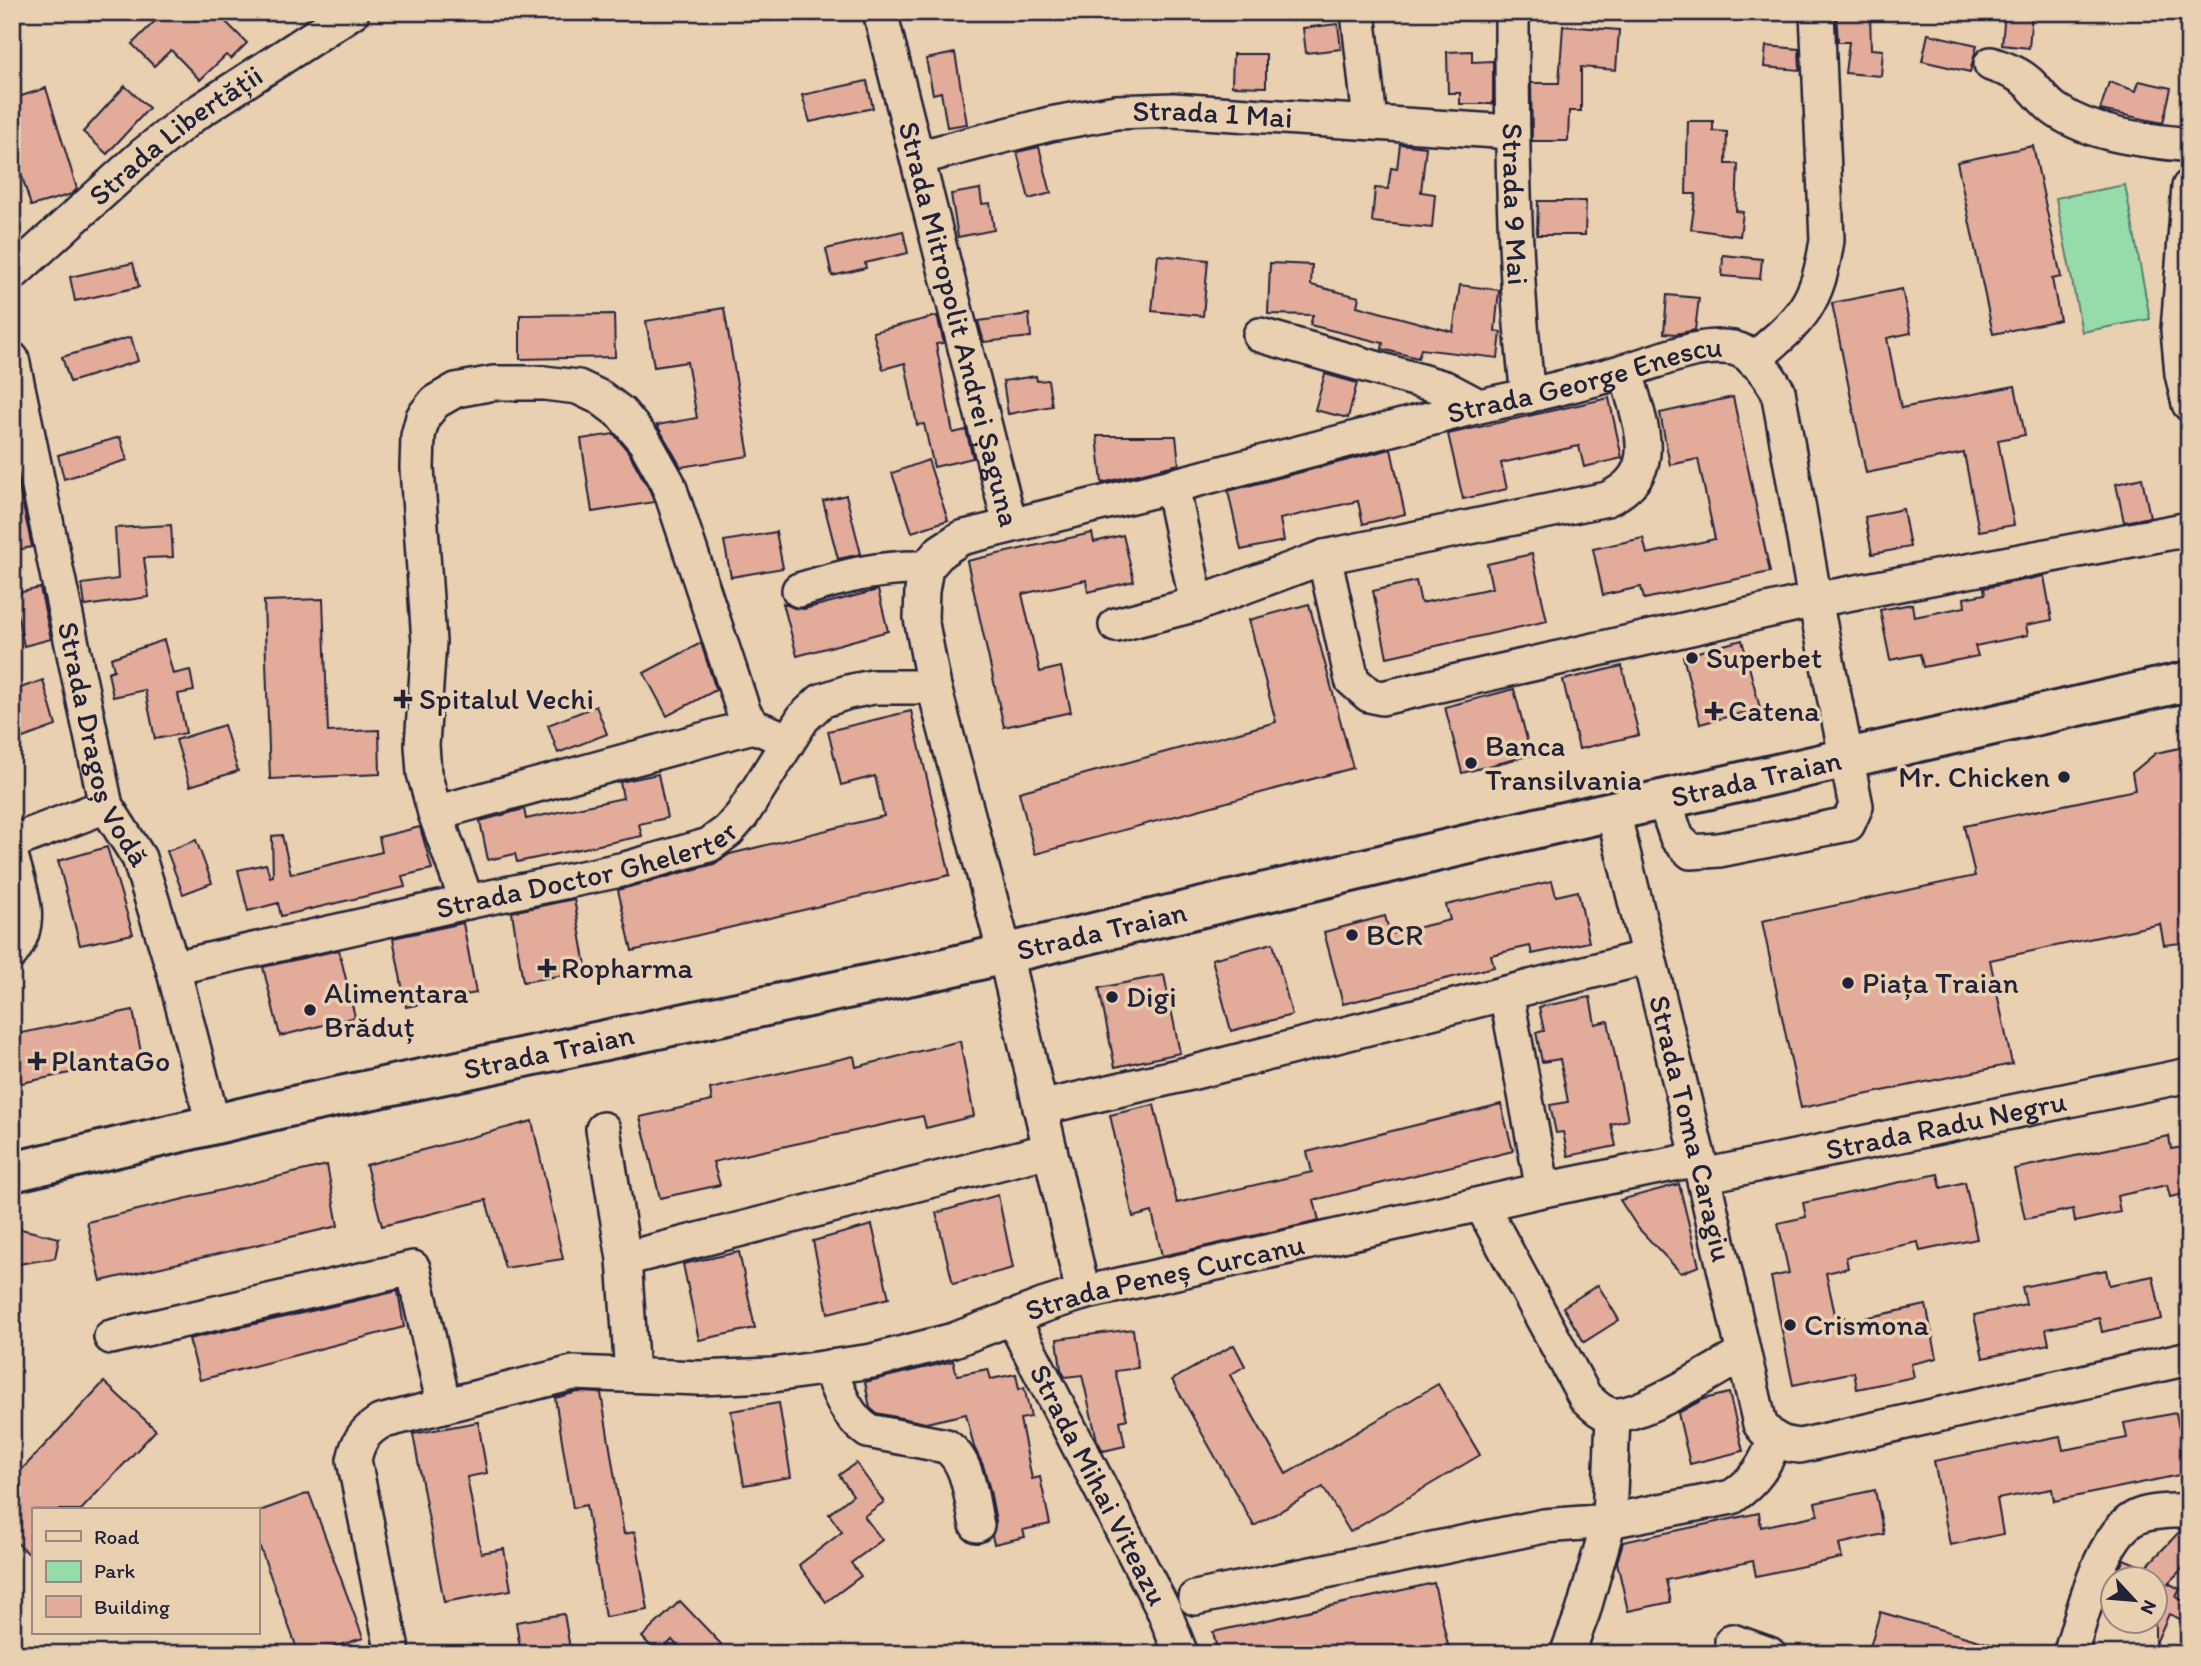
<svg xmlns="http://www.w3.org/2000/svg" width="2201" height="1666" font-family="Itim,sans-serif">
  <rect width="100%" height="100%" fill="#e8d0b0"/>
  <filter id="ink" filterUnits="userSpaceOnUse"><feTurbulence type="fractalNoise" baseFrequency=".0143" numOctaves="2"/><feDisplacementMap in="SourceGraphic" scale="14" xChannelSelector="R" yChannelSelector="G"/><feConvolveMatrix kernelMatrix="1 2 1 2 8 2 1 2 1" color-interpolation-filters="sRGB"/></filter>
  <g filter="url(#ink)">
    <polygon fill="#96dcaa" stroke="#5c7f72" stroke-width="2" points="2125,185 2150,319 2082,332 2056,198"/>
    <g fill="#e3ab9a" stroke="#22223b" stroke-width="2">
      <polygon points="164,12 216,12 247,43 231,59 226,55 200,80 171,50 154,66 132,44"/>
      <polygon points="1836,12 1870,12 1871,49 1883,50 1881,76 1845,73 1849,42 1838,42"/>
      <polygon points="2005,12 2032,12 2029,48 2002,45"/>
      <polygon points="1338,24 1341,49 1306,53 1303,28"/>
      <polygon points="1563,26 1619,30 1616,70 1581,67 1581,111 1569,111 1568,141 1532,141 1531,83 1559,83"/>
      <polygon points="1928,34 1977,45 1970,72 1922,61"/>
      <polygon points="1766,46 1799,49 1800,70 1764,67"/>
      <polygon points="1472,51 1472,62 1493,61 1493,104 1460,104 1460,93 1448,93 1447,52"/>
      <polygon points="955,53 967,124 947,127 941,92 933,94 926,59"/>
      <polygon points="1233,54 1266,54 1266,87 1232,86"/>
      <polygon points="867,81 873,108 810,122 802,95"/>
      <polygon points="2139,81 2171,88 2163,123 2100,110 2109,82 2136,91"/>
      <polygon points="125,86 149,108 107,154 83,132"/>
      <polygon points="46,88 77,189 72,194 31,206 12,143 12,99"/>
      <polygon points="1688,121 1713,121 1713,131 1727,132 1726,164 1738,164 1736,211 1743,212 1740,236 1691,229 1696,194 1686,194"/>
      <polygon points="1400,144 1426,147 1421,192 1435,194 1432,228 1372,222 1375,188 1388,189 1391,168 1397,169"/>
      <polygon points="2033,146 2061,277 2052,279 2060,320 1993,334 1957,162"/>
      <polygon points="1039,147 1051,193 1029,199 1017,152"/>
      <polygon points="980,189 982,204 990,203 994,230 958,237 951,194"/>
      <polygon points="1538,201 1586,201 1585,235 1537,235"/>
      <polygon points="903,231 908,253 865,263 866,268 832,276 826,249"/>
      <polygon points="1158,255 1208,260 1203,316 1152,311"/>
      <polygon points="1723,255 1762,259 1760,279 1722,276"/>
      <polygon points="133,263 139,287 75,301 70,277"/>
      <polygon points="1270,263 1312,265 1311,285 1359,297 1357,306 1453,332 1460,285 1499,290 1495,331 1501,332 1498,358 1421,349 1418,358 1382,349 1383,343 1310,325 1313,315 1268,314"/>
      <polygon points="1902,289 1911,333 1887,338 1901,408 2015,386 2025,435 1998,440 2014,525 1979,531 1964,453 1866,473 1832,303"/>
      <polygon points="1667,295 1699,298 1695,330 1676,334 1664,333"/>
      <polygon points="724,308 749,456 681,467 657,425 697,418 687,362 654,367 646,321"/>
      <polygon points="614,314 615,357 520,359 520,315"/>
      <polygon points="1029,314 1031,337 984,342 978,321"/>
      <polygon points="937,316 944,343 936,344 953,433 966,430 973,458 934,467 924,424 917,425 905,363 883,369 873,332"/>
      <polygon points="131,337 138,361 70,382 62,357"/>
      <polygon points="1325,374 1357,383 1348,418 1315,410"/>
      <polygon points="1036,376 1037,381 1048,380 1052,406 1008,414 1003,381"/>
      <polygon points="1733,397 1770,572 1644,599 1641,587 1603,595 1593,549 1643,538 1647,554 1715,539 1698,459 1670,465 1660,413"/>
      <polygon points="1609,398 1622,458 1584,467 1579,446 1501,463 1507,489 1463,499 1448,434"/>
      <polygon points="614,434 629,453 650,491 654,502 592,512 581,439"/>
      <polygon points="1097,436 1176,436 1179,464 1102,483"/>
      <polygon points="120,437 127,460 64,479 58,455"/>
      <polygon points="1391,449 1405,514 1363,524 1358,501 1280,519 1284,541 1241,550 1228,491"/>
      <polygon points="928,460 948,520 912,532 892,473"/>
      <polygon points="2142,478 2150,517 2124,522 2116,484"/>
      <polygon points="18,483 32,547 12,551 12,484"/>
      <polygon points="846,495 861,554 838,559 823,501"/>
      <polygon points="1903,509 1910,547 1872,554 1865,517"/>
      <polygon points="171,525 173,557 144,558 149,597 85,606 82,584 118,579 115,528"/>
      <polygon points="776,532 783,568 731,577 724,541"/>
      <polygon points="1092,533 1094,542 1123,535 1134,581 1088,592 1086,580 1022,594 1040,672 1061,667 1071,712 1004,727 967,561"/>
      <polygon points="1532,554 1547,621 1387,657 1373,591 1416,581 1421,603 1492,588 1487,564"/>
      <polygon points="2044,576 2052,620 2026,625 2028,635 1975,646 1978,656 1923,667 1920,654 1890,660 1880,610 1912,604 1914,617 1965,607 1964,598 1985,594 1984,588"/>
      <polygon points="40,588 51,639 24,646 13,594"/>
      <polygon points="878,590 888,631 797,656 783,603 794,608 804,609"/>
      <polygon points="323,599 328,732 379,730 380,774 270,779 264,601"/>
      <polygon points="1309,604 1353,768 1035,854 1019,792 1276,722 1249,620"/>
      <polygon points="164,640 173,674 190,670 194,691 178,694 186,733 155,739 145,690 113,697 108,672 114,670 111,658"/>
      <polygon points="1742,640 1760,708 1700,724 1683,656"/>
      <polygon points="701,643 716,690 667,716 644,673"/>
      <polygon points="1622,666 1639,735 1579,749 1563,680"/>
      <polygon points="43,680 56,726 12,742 12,691"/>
      <polygon points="1514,689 1531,755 1462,773 1445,707"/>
      <polygon points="596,706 607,734 558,753 548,725"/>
      <polygon points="911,711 950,875 632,951 618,890 714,864 730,854 884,816 875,776 841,785 828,731"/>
      <polygon points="224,725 238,771 190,786 176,740"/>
      <polygon points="2189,746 2189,942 2164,945 2160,924 1990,960 2012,1064 1801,1108 1762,921 1975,876 1964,826 2135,790 2132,773 2156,753"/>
      <polygon points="658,774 667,818 639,824 642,836 517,862 515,854 488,860 480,821 524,809 526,819 623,798 620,782"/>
      <polygon points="420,827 432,869 402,876 405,887 281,916 278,903 248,911 238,870 266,864 270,877 273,876 272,836 282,835 291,874 382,852 379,837"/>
      <polygon points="196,840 212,883 183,894 167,851"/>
      <polygon points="107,847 133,934 80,945 58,861"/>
      <polygon points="1552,881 1556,896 1578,891 1589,942 1532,954 1530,946 1491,955 1494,967 1343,1004 1324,932 1385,916 1390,934 1450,920 1446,905"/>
      <polygon points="574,899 587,971 523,982 512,912"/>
      <polygon points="463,923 476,993 406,1007 393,938"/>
      <polygon points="1273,943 1292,1015 1231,1031 1212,959"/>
      <polygon points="339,950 355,1017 280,1036 263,967"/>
      <polygon points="1164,975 1180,1053 1115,1067 1099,988"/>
      <polygon points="1590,997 1595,1024 1608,1021 1628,1120 1611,1124 1616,1146 1568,1156 1563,1132 1556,1133 1550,1105 1568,1102 1560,1059 1542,1062 1536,1032 1544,1031 1539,1007"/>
      <polygon points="133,1010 142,1058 12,1085 12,1035"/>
      <polygon points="960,1041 974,1116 926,1128 923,1116 713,1162 720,1185 660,1198 640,1117 712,1101 710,1089 854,1056 856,1067"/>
      <polygon points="1501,1104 1513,1151 1314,1200 1319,1221 1162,1256 1152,1212 1133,1217 1110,1115 1154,1105 1177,1203 1312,1172 1307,1152"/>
      <polygon points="532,1121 563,1259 505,1268 486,1200 382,1226 366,1165"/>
      <polygon points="2169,1136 2171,1149 2189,1146 2189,1193 2170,1197 2167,1185 2117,1196 2120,1212 2075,1222 2073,1209 2025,1219 2014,1169"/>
      <polygon points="327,1165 338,1226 101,1281 87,1222"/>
      <polygon points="1938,1174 1941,1188 1965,1182 1977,1239 1920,1251 1918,1242 1846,1257 1848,1268 1826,1273 1836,1319 1845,1317 1846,1322 1926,1305 1937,1358 1911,1364 1914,1377 1857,1389 1854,1372 1793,1385 1771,1277 1789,1273 1778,1223 1806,1217 1803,1203"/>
      <polygon points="1679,1184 1699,1266 1681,1273 1638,1228 1620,1200"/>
      <polygon points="998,1195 1013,1268 953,1284 936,1213"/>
      <polygon points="872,1225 889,1298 828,1313 813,1241"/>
      <polygon points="12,1227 59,1238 55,1258 12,1265"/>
      <polygon points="739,1252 755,1328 699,1340 683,1264"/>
      <polygon points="2106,1270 2109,1285 2153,1276 2162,1319 2102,1332 2099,1318 2046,1329 2049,1344 1983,1358 1974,1315 2026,1304 2022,1287"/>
      <polygon points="1598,1285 1619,1320 1584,1342 1563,1307"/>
      <polygon points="398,1291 404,1327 200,1380 189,1339"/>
      <polygon points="1133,1329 1138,1368 1115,1371 1127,1419 1120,1421 1125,1446 1103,1451 1097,1440 1082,1375 1065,1377 1061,1369 1057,1339"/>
      <polygon points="1234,1345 1245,1366 1230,1375 1286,1474 1438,1384 1480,1455 1350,1532 1323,1487 1254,1526 1172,1380"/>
      <polygon points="953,1361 957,1375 988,1369 991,1379 1016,1374 1019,1389 1024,1387 1031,1417 1020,1419 1032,1479 1040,1477 1050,1524 1023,1530 1025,1537 994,1544 992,1536 996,1521 990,1490 983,1465 974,1447 966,1414 926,1423 876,1413 870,1408 865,1382"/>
      <polygon points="104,1382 156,1430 81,1510 33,1510 33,1558 12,1538 12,1480"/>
      <polygon points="578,1392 601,1393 624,1534 635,1532 648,1610 605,1617 586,1505 573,1508 555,1398"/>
      <polygon points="1729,1393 1743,1451 1690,1464 1678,1413 1704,1399"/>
      <polygon points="779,1403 791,1477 744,1485 731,1411"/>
      <polygon points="2176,1413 2179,1429 2189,1427 2189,1473 2054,1501 2052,1489 1997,1499 2003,1534 1950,1545 1934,1461 2060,1436 2063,1450 2127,1438 2124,1423"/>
      <polygon points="478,1422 487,1473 467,1477 481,1553 504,1549 511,1590 444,1602 413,1434"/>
      <polygon points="856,1463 884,1502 864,1516 882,1540 851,1563 861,1576 826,1602 799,1565 842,1532 829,1514 853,1495 839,1475"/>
      <polygon points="1875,1490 1884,1534 1839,1544 1842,1558 1756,1576 1753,1561 1666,1580 1671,1602 1628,1611 1617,1562 1623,1542 1759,1513 1761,1527 1818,1515 1815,1503"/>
      <polygon points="309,1493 363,1638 311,1654 299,1654 257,1539 257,1512"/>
      <polygon points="2189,1529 2189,1562 2168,1583 2180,1589 2176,1597 2189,1604 2189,1623 2169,1614 2155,1645 2155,1578 2115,1578 2124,1559 2145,1568 2181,1530"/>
      <polygon points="1434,1583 1450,1654 1406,1654 1404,1644 1360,1654 1338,1654 1336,1647 1307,1654 1218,1654 1213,1632"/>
      <polygon points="680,1601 721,1644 712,1654 685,1654 672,1640 658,1654 642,1637"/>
      <polygon points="1880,1612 2004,1648 2003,1654 1868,1654"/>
      <polygon points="564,1614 571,1654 521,1654 516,1622"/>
    </g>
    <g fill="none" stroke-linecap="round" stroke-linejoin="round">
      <g stroke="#22223b" stroke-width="38">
        <g id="minor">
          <path id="s1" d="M880,12L1010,525"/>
          <polyline points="1358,12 1370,121"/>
          <path id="s2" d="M1512,12C1512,140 1513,269 1528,396"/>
          <path d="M1991,64C2005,69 2019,73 2030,84C2039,93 2046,104 2057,111C2094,136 2145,140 2189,145"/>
          <path id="s3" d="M917,158L1050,124L1116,112L1173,110L1512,132"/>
          <polyline points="2189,187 2178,330 2182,374 2189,404"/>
          <path id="s4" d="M12,274L142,156L192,116L352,12"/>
          <polyline points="1260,335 1445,388 1479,406"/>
          <path id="s5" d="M12,359L106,806L139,858L173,968L213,1124"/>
          <path d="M1753,360C1802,318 1817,306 1827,240L1817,12"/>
          <polyline points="1172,486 1197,604"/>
          <polyline points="1324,557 1352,680 1369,695 1382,698 1815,600 2189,529"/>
          <path d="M799,590C845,576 877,567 926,568"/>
          <path d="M1116,625L1197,604L1324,557L1607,499C1666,472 1638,421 1626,371"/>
          <path id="s6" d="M1613,812L1703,1176L1760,1424C1771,1439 1782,1445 1800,1446L2189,1358"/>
          <polyline points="435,813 753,726"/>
          <polyline points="12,842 106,806"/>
          <path d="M12,859C21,894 35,920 12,952"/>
          <polyline points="467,902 435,813 424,773 422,745 429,642 417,468 418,436 423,417 435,402 456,390 494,383 544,383 578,387 601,398 621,413 645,442 668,483 744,713 753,726 788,740"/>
          <path id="s7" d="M173,968L467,902L625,869L709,845L728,831L742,815L803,718L821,701L848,692L873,687H934"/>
          <polyline points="1506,993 1543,1190"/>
          <polyline points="1040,1108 1191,1073 1648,957"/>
          <polyline points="603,1129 624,1259 632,1375"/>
          <path id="s8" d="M1703,1176L2189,1075"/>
          <path d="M1481,1204L1585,1397C1593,1404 1599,1412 1611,1415C1638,1419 1716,1369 1743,1354"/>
          <polyline points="624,1259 1050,1150"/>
          <path id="s9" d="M1083,1293L1005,954L934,687L921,618L922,591L926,568L941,551L961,538L1172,486L1479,406C1528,396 1576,385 1624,371C1658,362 1697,342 1733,348C1754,353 1768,374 1778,391L1815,600L1856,806L1848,824L1719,850L1691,852L1677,838L1664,800"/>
          <path id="s10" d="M1012,1317L1164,1611L1181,1654"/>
          <polyline points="111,1337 413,1268 444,1406"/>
          <path d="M829,1367C838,1391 846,1416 868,1431L946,1446C970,1462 971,1500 977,1525"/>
          <path d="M1195,1598L1544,1526L1609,1521L1732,1497C1754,1482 1766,1465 1774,1440"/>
          <polyline points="1732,1641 1769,1654"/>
          <path id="s11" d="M393,1654L354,1460C358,1441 364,1432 380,1422L573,1373L699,1378L773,1375L872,1361L954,1340L1045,1305L1083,1293L1543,1190L1698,1159"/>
          <polyline points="1567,1654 1583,1612 1609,1521 1613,1415"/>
          <path d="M2070,1654C2082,1617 2100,1536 2135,1518C2150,1510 2172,1512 2189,1510"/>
        </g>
      </g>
      <g stroke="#22223b" stroke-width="44">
        <g id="major">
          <path id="s12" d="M12,1172L279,1109L941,969L1537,828L2189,681"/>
        </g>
      </g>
      <use href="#minor" stroke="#e8d0b0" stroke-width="33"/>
      <use href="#major" stroke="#e8d0b0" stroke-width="38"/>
    </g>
  </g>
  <g fill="#22223b" stroke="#e8d0b0" stroke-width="2.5">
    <circle cx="1692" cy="658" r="7"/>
    <path d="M399.5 688.5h7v7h7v7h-7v7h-7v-7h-7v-7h7z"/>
    <path d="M1710.5 700.5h7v7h7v7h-7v7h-7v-7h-7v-7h7z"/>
    <circle cx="1471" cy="763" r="7"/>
    <circle cx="2064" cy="777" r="7"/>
    <circle cx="1352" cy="935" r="7"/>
    <path d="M543.5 957.5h7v7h7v7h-7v7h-7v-7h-7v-7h7z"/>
    <circle cx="1848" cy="983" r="7"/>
    <circle cx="1112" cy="997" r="7"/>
    <circle cx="310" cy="1010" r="7"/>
    <path d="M33.5 1050.5h7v7h7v7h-7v7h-7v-7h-7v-7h7z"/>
    <circle cx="1790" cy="1325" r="7"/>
  </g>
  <g text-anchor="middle" stroke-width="7" stroke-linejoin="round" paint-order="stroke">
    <g font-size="30" fill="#22223b" stroke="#e8d0b0">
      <text dy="10" stroke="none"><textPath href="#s3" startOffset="301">Strada 1 Mai</textPath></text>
      <text dy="10" stroke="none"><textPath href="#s4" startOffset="215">Strada Libertății</textPath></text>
      <text dy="10" stroke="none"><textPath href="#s2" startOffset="192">Strada 9 Mai</textPath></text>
      <text dy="10" stroke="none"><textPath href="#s1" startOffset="322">Strada Mitropolit Andrei Șaguna</textPath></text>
      <text dy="10" stroke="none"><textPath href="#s9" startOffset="1435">Strada George Enescu</textPath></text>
      <text dy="10" stroke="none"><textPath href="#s5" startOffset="397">Strada Dragoș Vodă</textPath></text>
      <text dy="10" stroke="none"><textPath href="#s12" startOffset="1788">Strada Traian</textPath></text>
      <text dy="10" stroke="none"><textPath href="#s7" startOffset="425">Strada Doctor Ghelerter</textPath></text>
      <text dy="10" stroke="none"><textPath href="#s12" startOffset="1116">Strada Traian</textPath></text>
      <text dy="10" stroke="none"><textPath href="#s12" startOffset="550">Strada Traian</textPath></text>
      <text dy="10" stroke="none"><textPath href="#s8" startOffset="248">Strada Radu Negru</textPath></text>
      <text dy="10" stroke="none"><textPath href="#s6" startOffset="326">Strada Toma Caragiu</textPath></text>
      <text dy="10" stroke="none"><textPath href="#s11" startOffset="1050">Strada Peneș Curcanu</textPath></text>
      <text dy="10" stroke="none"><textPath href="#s10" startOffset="189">Strada Mihai Viteazu</textPath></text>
    </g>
    <g font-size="30" fill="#22223b" stroke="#e8d0b0" text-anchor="start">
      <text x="1706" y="668">Superbet</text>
      <text x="419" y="709">Spitalul Vechi</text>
      <text x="1728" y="721">Catena</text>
      <text x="1485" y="756">Banca<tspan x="1485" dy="34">Transilvania</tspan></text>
      <text x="2050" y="787" text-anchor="end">Mr. Chicken</text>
      <text x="1366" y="945">BCR</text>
      <text x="561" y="978">Ropharma</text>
      <text x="1862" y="993">Piața Traian</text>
      <text x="324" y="1003">Alimentara<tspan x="324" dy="34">Brăduț</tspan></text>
      <text x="1126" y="1007">Digi</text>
      <text x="51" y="1071">PlantaGo</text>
      <text x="1804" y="1335">Crismona</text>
    </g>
  </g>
  <rect width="2201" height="1666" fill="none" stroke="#e8d0b0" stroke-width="42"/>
  <rect x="21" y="21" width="2159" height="1624" fill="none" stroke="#22223b" stroke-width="2.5" filter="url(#ink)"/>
  <rect x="32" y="1508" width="228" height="126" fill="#e8d0b0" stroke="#998a81" stroke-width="2"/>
  <rect x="46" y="1531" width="35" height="10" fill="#e8d0b0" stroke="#998a81" stroke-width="2"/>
  <text x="94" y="1544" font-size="21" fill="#22223b">Road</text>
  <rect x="46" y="1561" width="35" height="21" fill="#96dcaa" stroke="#998a81" stroke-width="2"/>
  <text x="94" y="1578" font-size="21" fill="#22223b">Park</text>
  <rect x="46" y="1596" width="35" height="21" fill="#e3ab9a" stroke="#998a81" stroke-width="2"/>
  <text x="94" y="1614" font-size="21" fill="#22223b">Building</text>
  <g transform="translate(2134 1600) rotate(116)"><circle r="33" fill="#e8d0b0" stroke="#998a81" stroke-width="2"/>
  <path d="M0-5L12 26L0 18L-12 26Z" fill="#22223b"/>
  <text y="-10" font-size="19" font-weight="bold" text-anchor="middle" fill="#22223b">N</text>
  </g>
</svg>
